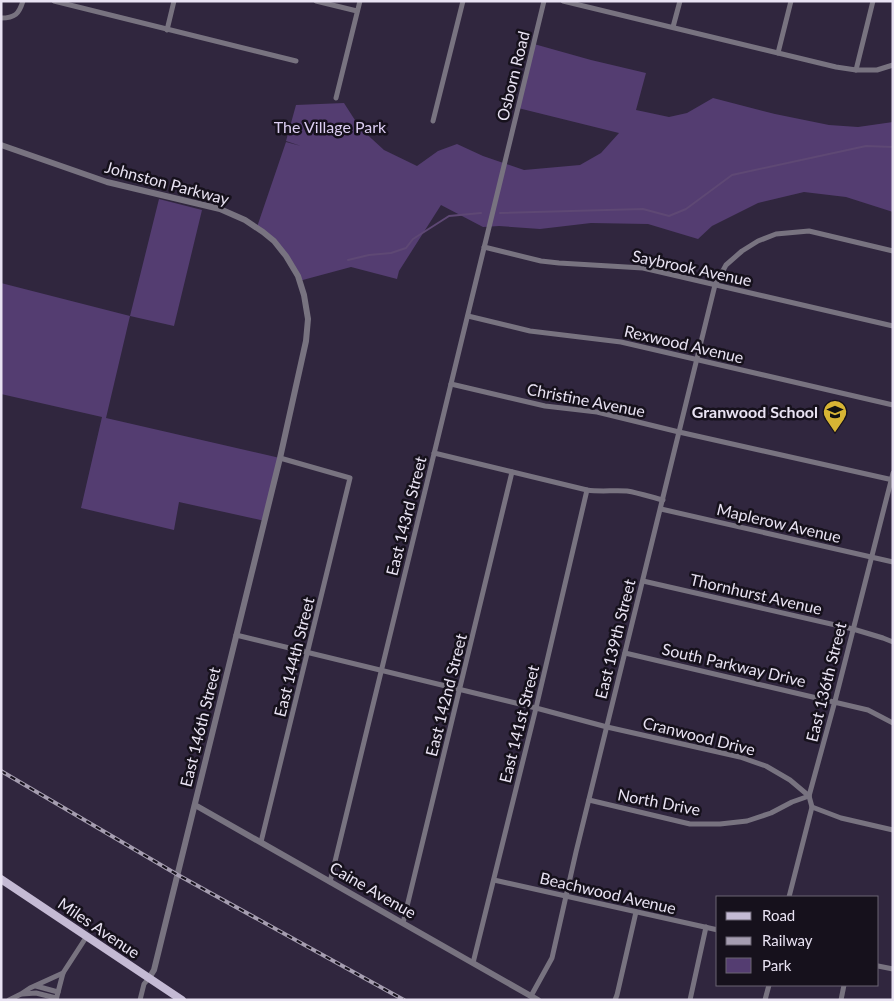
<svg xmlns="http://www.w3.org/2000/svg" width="894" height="1001" font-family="Lato,sans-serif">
  <rect width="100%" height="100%" fill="#30263e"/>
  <g fill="#543d71">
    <polygon points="534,44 591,60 646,73 636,110 669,117 687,113 713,98 775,114 829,125 858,127 893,122 893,212 846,197 804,192 758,203 712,226 698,239 648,224 591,223 540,229 499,226 483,227 441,205 399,271 397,279 351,267 299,281 286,256 257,227 286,142 301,146 286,141 296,105 344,103 360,128 384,150 417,166 438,151 457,144 483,156 524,170 580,165 601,153 619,133 518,108"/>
    <polygon points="159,199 202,210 174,326 130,316 106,418 280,458 265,521 179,502 174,530 81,508 102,417 1,394 1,283 130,316"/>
  </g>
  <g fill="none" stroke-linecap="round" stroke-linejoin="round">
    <g stroke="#5e4874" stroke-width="2">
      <polyline points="500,213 643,209 669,216 686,209 732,175 866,146 893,147"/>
      <polyline points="348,260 369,255 391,253 406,248 413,239 449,216 481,213"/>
    </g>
    <g stroke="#787380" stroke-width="5">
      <polyline points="54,1 296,61"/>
      <polyline points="316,1 357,11"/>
      <polyline points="563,1 836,67 856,70 877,70 893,65"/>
      <path d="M1,18C15,18 19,14 23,1"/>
      <polyline points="673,27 680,1"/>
      <polyline points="167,30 174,1"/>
      <polyline points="778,53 791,1"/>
      <polyline points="856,70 873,1"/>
      <polyline points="336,98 360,1"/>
      <polyline points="433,121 463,1"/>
      <polyline points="484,247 541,261 559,263 643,268 893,326"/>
      <polyline points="468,316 530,331 621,342 893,405"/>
      <polyline points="451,384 545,406 597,412 679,432 893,480"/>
      <path d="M434,453L587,490C600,492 614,490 627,491C639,493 651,497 663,500"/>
      <polyline points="661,509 893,562"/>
      <polyline points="643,581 853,629 883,638 893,642"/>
      <polyline points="236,635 536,708 607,727 740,757 766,766 790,780 809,796"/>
      <polyline points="625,653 868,710 893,723"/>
      <polyline points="589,800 690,824 720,824 747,821 771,813 792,802 809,796"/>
      <polyline points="812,807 841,818 893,830"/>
      <polyline points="261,842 350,478 280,458"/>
      <polyline points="494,880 718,930"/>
      <polyline points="330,882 544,1"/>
      <polyline points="789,897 812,807 809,796 835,701 893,473"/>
      <polyline points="403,923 512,472"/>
      <polyline points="473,963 536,708 587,490"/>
      <polyline points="878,966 893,969"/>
      <polyline points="36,986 58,992"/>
      <polyline points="22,994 36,993 56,998"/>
      <polyline points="531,996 552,958 576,852 715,285 726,265 742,251 758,241 776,234 809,231 893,251"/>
      <polyline points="9,1000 21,994 30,988 63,973"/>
      <polyline points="56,1000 63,973 87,936"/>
      <polyline points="140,1000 144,984 149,978"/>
      <polyline points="615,1000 617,995 636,912"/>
      <polyline points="690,1000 706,927"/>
      <polyline points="765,1000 769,985"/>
      <polyline points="841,1000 844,985"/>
    </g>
    <g stroke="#787380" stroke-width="6">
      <polyline points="1,145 107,182 220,209 245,220 263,232 274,241 286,256 298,276 304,295 308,319 306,341 280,458 154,970 149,978"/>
      <polyline points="195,805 538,1000"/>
    </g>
    <polyline stroke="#c4bad4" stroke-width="8" points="1,879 182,1000"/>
    <g stroke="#a59db0" stroke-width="4">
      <polyline id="rail" points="1,771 178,875 404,1000"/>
    </g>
    <use href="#rail" stroke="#16111c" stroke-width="2" stroke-dasharray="5.5" stroke-linecap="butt"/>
  </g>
  <defs>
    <g id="school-pin" transform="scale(1.25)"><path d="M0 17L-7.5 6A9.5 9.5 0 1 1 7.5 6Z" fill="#d7b434" stroke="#16111c"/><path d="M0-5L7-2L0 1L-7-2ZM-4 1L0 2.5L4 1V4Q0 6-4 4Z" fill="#111"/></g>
  </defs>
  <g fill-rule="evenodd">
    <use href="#school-pin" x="835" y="412"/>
  </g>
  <g text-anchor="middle" stroke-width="5" stroke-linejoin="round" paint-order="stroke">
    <g font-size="16" fill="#e9e3f3" stroke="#16111c">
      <text transform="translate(513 76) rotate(-76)" y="6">Osborn Road</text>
      <text transform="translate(167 183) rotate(15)" y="6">Johnston Parkway</text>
      <text transform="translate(692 268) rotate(12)" y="6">Saybrook Avenue</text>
      <text transform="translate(684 344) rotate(13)" y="6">Rexwood Avenue</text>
      <text transform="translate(586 400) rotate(11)" y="6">Christine Avenue</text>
      <text transform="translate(406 516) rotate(-76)" y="6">East 143rd Street</text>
      <text transform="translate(779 523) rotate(13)" y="6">Maplerow Avenue</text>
      <text transform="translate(756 594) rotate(13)" y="6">Thornhurst Avenue</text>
      <text transform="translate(615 639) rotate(-76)" y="6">East 139th Street</text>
      <text transform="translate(294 657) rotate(-76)" y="6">East 144th Street</text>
      <text transform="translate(734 665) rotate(13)" y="6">South Parkway Drive</text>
      <text transform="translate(826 682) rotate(-76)" y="6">East 136th Street</text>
      <text transform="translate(446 695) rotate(-76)" y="6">East 142nd Street</text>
      <text transform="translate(519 724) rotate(-76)" y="6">East 141st Street</text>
      <text transform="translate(200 727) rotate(-76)" y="6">East 146th Street</text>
      <text transform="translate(699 736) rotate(14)" y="6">Cranwood Drive</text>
      <text transform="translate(659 802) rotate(11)" y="6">North Drive</text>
      <text transform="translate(373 890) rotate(30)" y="6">Caine Avenue</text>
      <text transform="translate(608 893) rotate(13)" y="6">Beachwood Avenue</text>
      <text transform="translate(99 928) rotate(34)" y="6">Miles Avenue</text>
    </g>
    <g font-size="16" fill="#dccef2" stroke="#16111c">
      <text x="330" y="133">The Village Park</text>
    </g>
    <g font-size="16" font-weight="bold" fill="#e9e3f3" stroke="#16111c" text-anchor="end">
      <text x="818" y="418">Granwood School</text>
    </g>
  </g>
  <rect width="894" height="1001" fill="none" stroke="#e9e3f3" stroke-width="5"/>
  <rect x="716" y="896" width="162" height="90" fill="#16111c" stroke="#6a6572"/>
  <rect x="726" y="912" width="25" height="8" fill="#c4bad4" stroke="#6a6572"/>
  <text x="762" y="921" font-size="15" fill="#e9e3f3">Road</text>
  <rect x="726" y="937" width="25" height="8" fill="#a59db0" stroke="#6a6572"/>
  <text x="762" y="946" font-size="15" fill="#e9e3f3">Railway</text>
  <rect x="726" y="958" width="25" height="15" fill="#543d71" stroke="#6a6572"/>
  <text x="762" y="971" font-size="15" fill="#e9e3f3">Park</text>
</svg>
